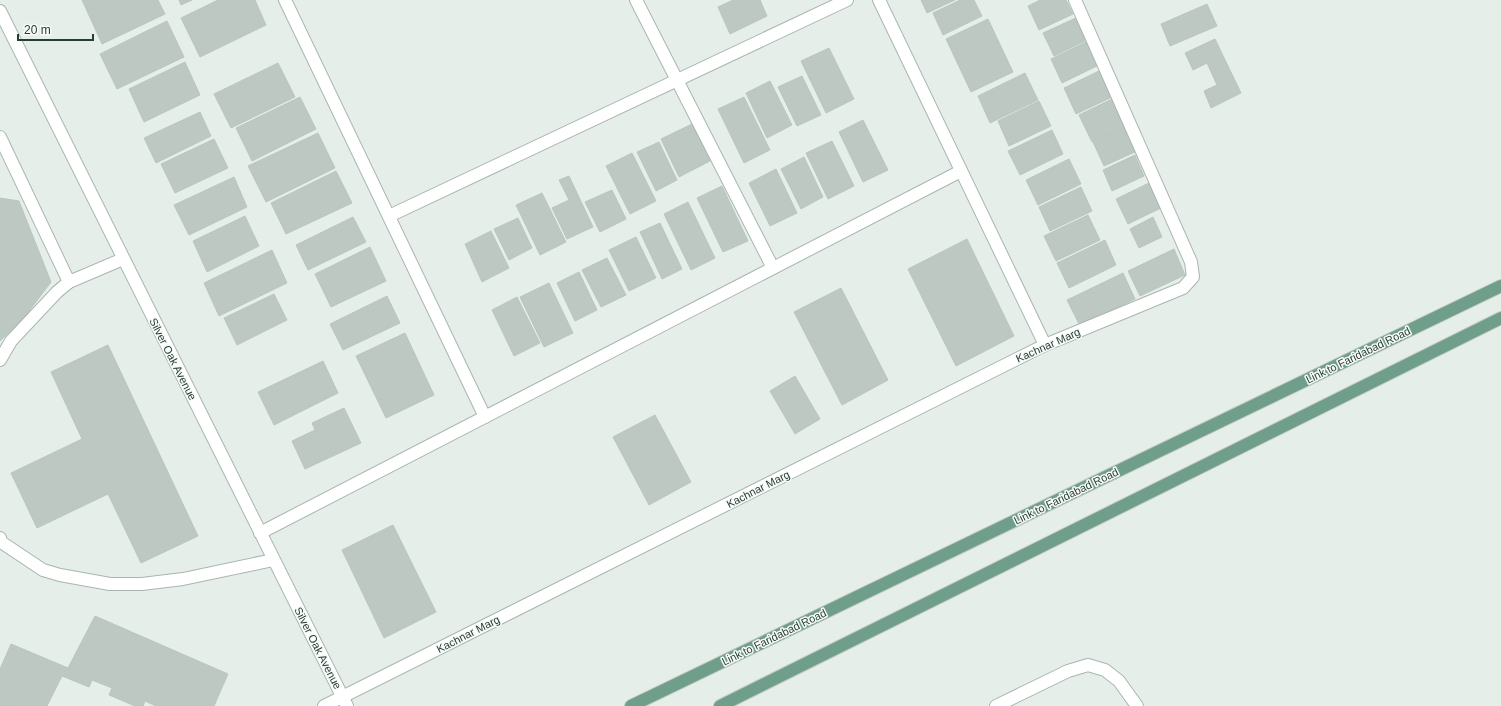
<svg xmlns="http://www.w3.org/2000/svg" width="1501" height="706" font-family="Arial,sans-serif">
  <rect width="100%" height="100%" fill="#e6eee9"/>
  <g fill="#bcc8c1" stroke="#b9c7bf">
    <polygon points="82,0 158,0 165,14 102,44"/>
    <polygon points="179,0 192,0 181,5"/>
    <polygon points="218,0 255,0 266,25 200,57 181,18"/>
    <polygon points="733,0 760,0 767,16 730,34 718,7"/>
    <polygon points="921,0 955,0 927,13"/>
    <polygon points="960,0 974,0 982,16 943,35 933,13"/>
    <polygon points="1040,0 1066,0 1073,14 1039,30 1028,6"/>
    <polygon points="1207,4 1217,26 1170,46 1161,24"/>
    <polygon points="1080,16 1091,38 1054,56 1043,33"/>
    <polygon points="988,19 1013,72 971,92 946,39"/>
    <polygon points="167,21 184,57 117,89 100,54"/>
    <polygon points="1215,39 1241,93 1211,108 1204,91 1217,85 1207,63 1193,70 1185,53"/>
    <polygon points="1090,40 1101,64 1062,83 1051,59"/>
    <polygon points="829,48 854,99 826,113 801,61"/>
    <polygon points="185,62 200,95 144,122 129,89"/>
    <polygon points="278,63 295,97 231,128 214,94"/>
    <polygon points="1099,71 1112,97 1076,114 1064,88"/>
    <polygon points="1025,73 1038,100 990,123 978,96"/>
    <polygon points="802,76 821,115 797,126 778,87"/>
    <polygon points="770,81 792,125 767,138 746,93"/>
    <polygon points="300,97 316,129 252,161 236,128"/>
    <polygon points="744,97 770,150 744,163 718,109"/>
    <polygon points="1114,98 1127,125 1092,142 1079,115"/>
    <polygon points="1039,101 1051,126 1009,146 998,121"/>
    <polygon points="200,112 211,136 156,163 144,138"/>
    <polygon points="863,120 888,170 863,182 839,132"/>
    <polygon points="692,124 710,161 679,177 661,139"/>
    <polygon points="1124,127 1135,152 1104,166 1093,142"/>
    <polygon points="1052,130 1063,154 1020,175 1008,151"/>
    <polygon points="318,133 335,168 266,202 248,166"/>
    <polygon points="214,139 228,168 175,193 161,164"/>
    <polygon points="832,141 854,186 828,199 806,153"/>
    <polygon points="659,142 677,180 656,191 637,152"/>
    <polygon points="632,153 656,201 630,214 606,166"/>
    <polygon points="1135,155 1144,176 1112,191 1103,170"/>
    <polygon points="804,157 823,197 801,209 781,169"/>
    <polygon points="1069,159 1081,184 1038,205 1026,180"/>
    <polygon points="776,169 797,213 770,226 749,183"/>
    <polygon points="336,171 352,203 286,234 271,203"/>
    <polygon points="569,176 593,227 567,239 552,208 569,200 559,180"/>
    <polygon points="234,177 247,207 189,235 174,205"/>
    <polygon points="1149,183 1161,208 1128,224 1116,199"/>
    <polygon points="722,186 748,241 723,252 697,198"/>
    <polygon points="1081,187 1092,211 1050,231 1039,207"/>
    <polygon points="612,190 626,219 600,232 585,202"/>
    <polygon points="542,193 566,242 540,255 516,205"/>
    <polygon points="0,198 19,201 51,282 23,319 0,341"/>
    <polygon points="688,202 715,258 691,270 664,214"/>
    <polygon points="1088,215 1100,240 1056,261 1044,236"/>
    <polygon points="245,216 259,246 207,272 193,241"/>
    <polygon points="353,217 366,242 308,270 296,245"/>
    <polygon points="1153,217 1162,237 1139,248 1130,229"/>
    <polygon points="518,218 532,248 509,260 494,229"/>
    <polygon points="660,223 682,269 662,279 640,232"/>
    <polygon points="491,231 509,268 482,282 465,244"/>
    <polygon points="636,237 656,278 629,291 609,250"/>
    <polygon points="967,239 1014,336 956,366 908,269"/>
    <polygon points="1105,240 1116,265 1069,288 1057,263"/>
    <polygon points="370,247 386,281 331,307 315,274"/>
    <polygon points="1174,249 1185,275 1140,296 1128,271"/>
    <polygon points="272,250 287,283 219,316 204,283"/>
    <polygon points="607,258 626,295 601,307 582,270"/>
    <polygon points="579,272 597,310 575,321 557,283"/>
    <polygon points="1123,273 1135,299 1080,326 1067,300"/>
    <polygon points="549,283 573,333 544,347 520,297"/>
    <polygon points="841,288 888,380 842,405 794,312"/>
    <polygon points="274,294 287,320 237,345 224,318"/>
    <polygon points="387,296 400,323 343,350 330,324"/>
    <polygon points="517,297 540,343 514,356 492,310"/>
    <polygon points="405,333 434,395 386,418 356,356"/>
    <polygon points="108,345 198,536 141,563 108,494 37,528 11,473 82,439 51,372"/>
    <polygon points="323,361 338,393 274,425 258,392"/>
    <polygon points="795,376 820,419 795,434 770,391"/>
    <polygon points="344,408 361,443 305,469 292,441 315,430 312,423"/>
    <polygon points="655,415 691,482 649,505 613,437"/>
    <polygon points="393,525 436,612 384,638 342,550"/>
    <polygon points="95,616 228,674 214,706 156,706 145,701 143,706 135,706 109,695 112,688 92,680 89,687 62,676 47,706 0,706 0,669 11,644 68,668"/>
  </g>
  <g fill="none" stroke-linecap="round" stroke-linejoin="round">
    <g stroke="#a9b6af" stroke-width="14">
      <g id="street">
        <polyline points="285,0 485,417"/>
        <polyline points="636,0 773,268"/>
        <polyline points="879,0 1045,345"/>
        <polyline points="0,11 347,706"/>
        <polyline points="0,137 69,282"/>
        <polyline points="389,216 847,0"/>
        <polyline points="0,360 11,341 57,292 69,282 123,259"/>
        <polyline points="260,533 961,171"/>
        <polyline points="0,538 1,542 43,570 60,575 110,584 142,584 183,579 273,560"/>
        <polyline points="324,706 1045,345 1183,288 1193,277 1191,262 1075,0"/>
        <polyline points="996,706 1068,671 1088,665 1105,670 1119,681 1137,706"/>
      </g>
    </g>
    <g stroke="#c3c9c6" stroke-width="14">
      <g id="primary">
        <polyline points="631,706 1501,286"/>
        <polyline points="720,706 1501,318"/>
      </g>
    </g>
    <use href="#street" stroke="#fff" stroke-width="12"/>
    <use href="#primary" stroke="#6f9e8a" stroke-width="12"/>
  </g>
  <g text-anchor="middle" stroke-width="3" stroke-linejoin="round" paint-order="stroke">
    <g font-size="11" fill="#273e34" stroke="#f7faf8">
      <text transform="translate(1048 345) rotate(-24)" y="4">Kachnar Marg</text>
      <text transform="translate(1358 355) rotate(-26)" y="4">Link to Faridabad Road</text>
      <text transform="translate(173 359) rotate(63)" y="4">Silver Oak Avenue</text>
      <text transform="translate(758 489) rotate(-27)" y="4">Kachnar Marg</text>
      <text transform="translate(1066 496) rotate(-26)" y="4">Link to Faridabad Road</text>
      <text transform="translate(468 634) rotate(-27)" y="4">Kachnar Marg</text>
      <text transform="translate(774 637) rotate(-26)" y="4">Link to Faridabad Road</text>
      <text transform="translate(318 648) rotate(63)" y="4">Silver Oak Avenue</text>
    </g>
  </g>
  <path d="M18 34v6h75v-6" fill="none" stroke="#273e34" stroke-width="2"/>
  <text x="24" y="34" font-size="12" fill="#273e34" stroke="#f7faf8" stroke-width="3" paint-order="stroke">20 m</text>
</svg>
